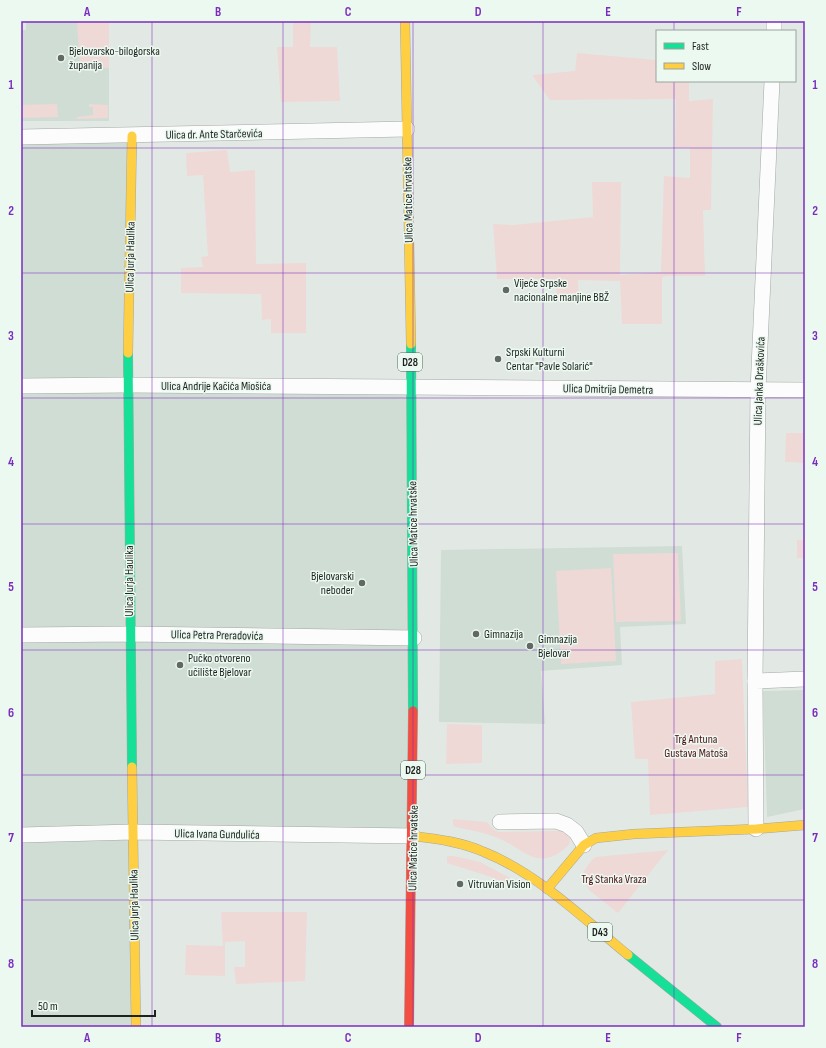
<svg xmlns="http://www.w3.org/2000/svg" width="826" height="1048" font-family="'Sofia Sans Condensed',sans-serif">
  <rect width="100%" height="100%" fill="#e2e9e4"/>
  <g fill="#d0ddd4">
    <polygon points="26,21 109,21 109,121 21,121 21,30 26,30"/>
    <polygon points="132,136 128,385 411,387 413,836 133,832 136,1027 21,1027 21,137"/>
    <polygon points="682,546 686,624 620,627 622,665 541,671 545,724 439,722 441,550"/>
    <polygon points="805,690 805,809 767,817 763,691"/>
  </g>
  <g fill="#eed9d6">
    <polygon points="77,21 109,21 109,68 80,68"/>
    <polygon points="293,21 311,21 310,47 337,47 340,101 281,102 277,47 293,47"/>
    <polygon points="577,53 657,60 657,81 689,81 689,101 713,99 711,210 703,210 705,276 668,276 662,277 662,324 622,324 620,281 578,280 579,303 557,302 556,279 497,279 493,224 514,225 593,217 592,182 621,182 620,275 661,272 664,176 690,178 690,148 675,148 676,99 550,100 532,75 575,71"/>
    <polygon points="57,104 58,117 21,118 21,105"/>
    <polygon points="89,104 108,105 108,118 77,119 77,117 93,115 93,107 89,107"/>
    <polygon points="227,150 230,172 255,170 256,264 306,263 306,333 271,333 271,319 262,320 261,294 181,293 181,268 203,267 201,257 208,256 203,175 187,176 186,153"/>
    <polygon points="804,430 805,430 805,463 785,462 786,433 803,433"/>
    <rect x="797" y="540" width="8" height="18"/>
    <polygon points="678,553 681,621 616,622 613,554"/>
    <polygon points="611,568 616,661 561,664 556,571"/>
    <polygon points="742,659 748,807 650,815 648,759 635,759 631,702 715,694 715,661"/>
    <polygon points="447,724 482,725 482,763 446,764"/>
    <path d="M453,819L487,822L493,829L498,832L560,831L567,832L570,838L569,845C538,873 527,851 498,838C484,832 467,830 453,826Z"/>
    <path d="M668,850L618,913L589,890L582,879C584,869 588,864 595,857Z"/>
    <polygon points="447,856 454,856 480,862 510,878 515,885 515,887 491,877 447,863"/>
    <polygon points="221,912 307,912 305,981 236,984 234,967 245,967 245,941 225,942 225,976 185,975 186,945 223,946"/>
  </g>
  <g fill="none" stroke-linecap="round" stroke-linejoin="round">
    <g stroke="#a3a8a5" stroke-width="16">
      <g id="street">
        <polyline points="774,21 774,31"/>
        <polyline points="21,137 407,129"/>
        <polyline points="21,386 128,385 805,390"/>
        <polyline points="21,635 129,634 414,638"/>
        <polyline points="755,681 758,390 772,81"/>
        <polyline points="500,822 556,821 567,825 576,832 584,845"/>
        <polyline points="756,829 755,681 805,679"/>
        <polyline points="21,835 133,832 413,836"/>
      </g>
    </g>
    <g stroke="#a3a8a5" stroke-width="10">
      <g id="fast">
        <polyline points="411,344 413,711"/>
        <polyline points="128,353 132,767"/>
        <polyline points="628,955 717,1027"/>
      </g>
    </g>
    <g stroke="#a3a8a5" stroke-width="10">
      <g id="slow">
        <polyline points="405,21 411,344"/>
        <polyline points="128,353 132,136"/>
        <polyline points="132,767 136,1027"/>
        <path d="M413,836C437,839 462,842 484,852C537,873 584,919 628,955"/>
        <polyline points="547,889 584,845 596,838 634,834 756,829 805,825"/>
      </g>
    </g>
    <g stroke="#a3a8a5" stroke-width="10">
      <polyline id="jam" points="409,1027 413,711"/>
    </g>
    <use href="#street" stroke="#fbfcfb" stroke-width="15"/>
    <use href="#fast" stroke="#16e098" stroke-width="9"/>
    <use href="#slow" stroke="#ffcf43" stroke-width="9"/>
    <use href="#jam" stroke="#f24e42" stroke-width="9"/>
  </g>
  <path fill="none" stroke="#7b2cbf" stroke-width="1" stroke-opacity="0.55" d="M152,21V1027M283,21V1027M413,21V1027M543,21V1027M674,21V31M674,81V1027M21,148H805M21,273H805M21,398H805M21,524H805M21,650H805M21,775H805M21,900H805"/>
  <g fill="#626864" stroke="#ecf9f1" stroke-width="1.5">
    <circle cx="61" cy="58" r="4"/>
    <circle cx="506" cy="290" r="4"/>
    <circle cx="498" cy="359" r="4"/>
    <circle cx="362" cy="583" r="4"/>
    <circle cx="476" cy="634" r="4"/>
    <circle cx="530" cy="646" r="4"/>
    <circle cx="180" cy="665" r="4"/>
    <circle cx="460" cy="884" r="4"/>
  </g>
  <g text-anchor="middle" stroke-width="3" stroke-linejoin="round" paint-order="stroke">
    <g fill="#ecf9f1" stroke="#5b625e" stroke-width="1">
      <rect x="398" y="353" width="24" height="18" rx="3"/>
      <rect x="401" y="761" width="24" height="18" rx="3"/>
      <rect x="588" y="923" width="24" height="18" rx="3"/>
    </g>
    <g font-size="11" font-weight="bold" fill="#1d221f">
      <text x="410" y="366">D28</text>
      <text x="413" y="774">D28</text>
      <text x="600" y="936">D43</text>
    </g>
    <g font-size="12" fill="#1d221f" stroke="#ecf9f1" text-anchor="start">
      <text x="69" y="55">Bjelovarsko-bilogorska<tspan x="69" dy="14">županija</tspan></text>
      <text x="514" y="287">Vijeće Srpske<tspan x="514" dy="14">nacionalne manjine BBŽ</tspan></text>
      <text x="506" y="356">Srpski Kulturni<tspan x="506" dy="14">Centar "Pavle Solarić"</tspan></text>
      <text x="354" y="580" text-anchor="end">Bjelovarski<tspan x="354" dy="14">neboder</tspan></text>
      <text x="484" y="638">Gimnazija</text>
      <text x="538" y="643">Gimnazija<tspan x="538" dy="14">Bjelovar</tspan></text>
      <text x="188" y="662">Pučko otvoreno<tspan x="188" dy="14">učilište Bjelovar</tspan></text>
      <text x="468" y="888">Vitruvian Vision</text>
    </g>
    <g font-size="12" fill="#1d221f" stroke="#ecf9f1">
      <text transform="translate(214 134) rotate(-1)" y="4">Ulica dr. Ante Starčevića</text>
      <text transform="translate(408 200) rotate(-91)" y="4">Ulica Matice hrvatske</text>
      <text transform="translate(130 257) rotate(-89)" y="4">Ulica Jurja Haulika</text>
      <text transform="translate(759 381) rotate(-88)" y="4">Ulica Janka Draškovića</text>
      <text x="216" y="390">Ulica Andrije Kačića Miošića</text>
      <text transform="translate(608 389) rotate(1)" y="4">Ulica Dmitrija Demetra</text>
      <text transform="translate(413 524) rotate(-91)" y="4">Ulica Matice hrvatske</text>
      <text transform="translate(129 581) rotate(-90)" y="4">Ulica Jurja Haulika</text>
      <text transform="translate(217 635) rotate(1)" y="4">Ulica Petra Preradovića</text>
      <text transform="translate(217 834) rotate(1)" y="4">Ulica Ivana Gundulića</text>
      <text transform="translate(413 848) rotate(-89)" y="4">Ulica Matice hrvatske</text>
      <text transform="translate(134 905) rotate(-91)" y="4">Ulica Jurja Haulika</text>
    </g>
    <g font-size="12" fill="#501117" stroke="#ecf9f1">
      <text x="696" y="743">Trg Antuna<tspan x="696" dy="14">Gustava Matoša</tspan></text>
      <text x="614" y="883">Trg Stanka Vraza</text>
    </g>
  </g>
  <rect width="826" height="1048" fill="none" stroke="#ecf9f1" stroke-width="44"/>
  <rect x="656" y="30" width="140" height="52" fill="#ecf9f1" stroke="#99a39d"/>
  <rect x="664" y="43" width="20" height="6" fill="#16e098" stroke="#99a39d"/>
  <text x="692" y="50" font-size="12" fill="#1d221f">Fast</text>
  <rect x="664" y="63" width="20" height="6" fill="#ffcf43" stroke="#99a39d"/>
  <text x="692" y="70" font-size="12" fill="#1d221f">Slow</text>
  <path d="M32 1010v6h123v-6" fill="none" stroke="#1d221f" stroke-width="2"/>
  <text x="38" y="1010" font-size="12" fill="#1d221f" stroke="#ecf9f1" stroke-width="3" paint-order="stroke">50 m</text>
  <rect x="22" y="22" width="782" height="1004" fill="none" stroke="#7b2cbf" stroke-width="1.5"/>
  <g font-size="13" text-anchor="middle" font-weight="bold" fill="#7b2cbf">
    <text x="87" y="16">A</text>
    <text x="218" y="16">B</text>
    <text x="348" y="16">C</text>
    <text x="478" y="16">D</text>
    <text x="608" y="16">E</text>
    <text x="739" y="16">F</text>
    <text x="11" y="89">1</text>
    <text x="815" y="89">1</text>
    <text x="11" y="215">2</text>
    <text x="815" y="215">2</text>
    <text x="11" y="340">3</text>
    <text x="815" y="340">3</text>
    <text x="11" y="466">4</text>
    <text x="815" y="466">4</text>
    <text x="11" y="591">5</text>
    <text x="815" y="591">5</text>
    <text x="11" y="717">6</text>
    <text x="815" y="717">6</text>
    <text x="11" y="842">7</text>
    <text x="815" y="842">7</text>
    <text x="11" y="968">8</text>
    <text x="815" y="968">8</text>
    <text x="87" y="1042">A</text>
    <text x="218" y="1042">B</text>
    <text x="348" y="1042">C</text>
    <text x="478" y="1042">D</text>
    <text x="608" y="1042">E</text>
    <text x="739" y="1042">F</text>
  </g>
</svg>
